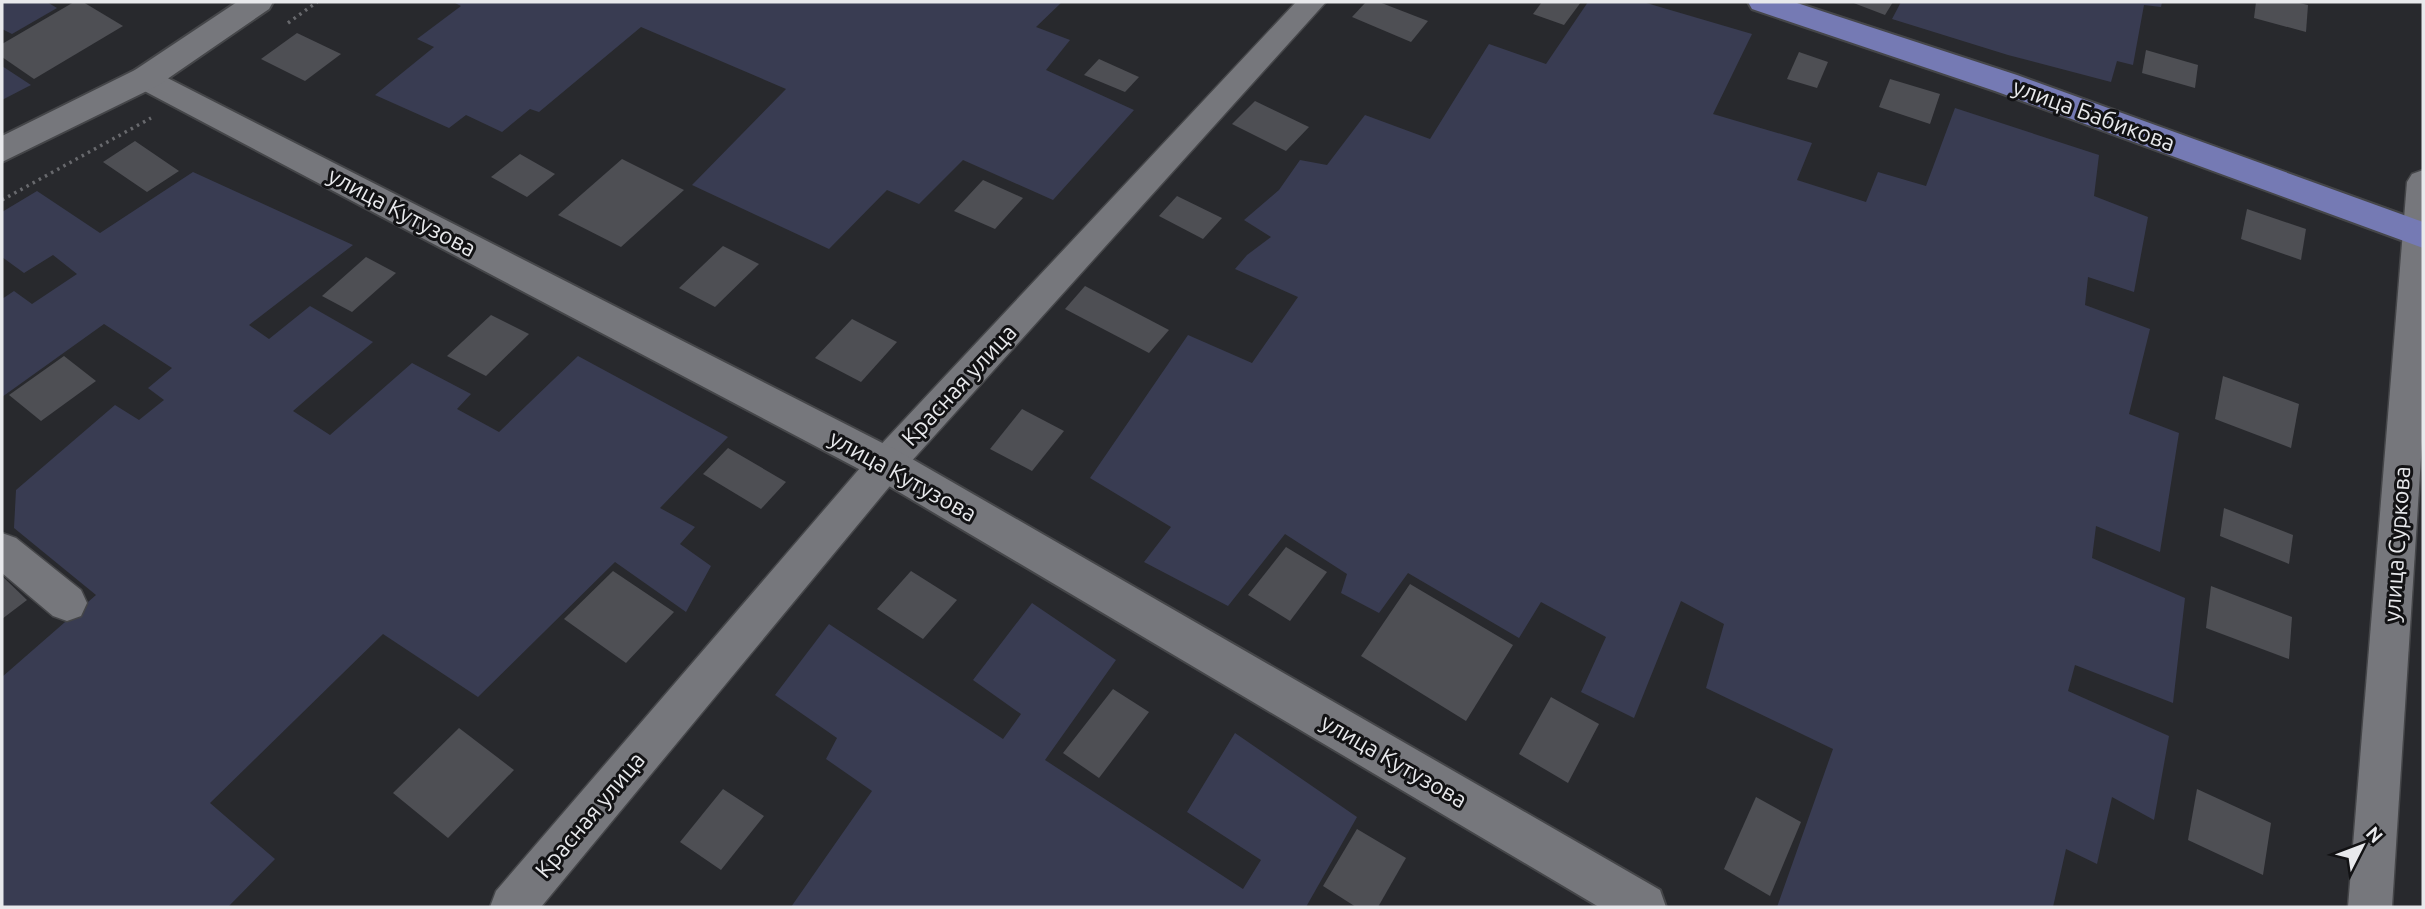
<svg xmlns="http://www.w3.org/2000/svg" width="2425" height="909" font-family="Ubuntu,sans-serif">
  <rect width="100%" height="100%" fill="#28292d"/>
  <g fill="#393c52">
    <polygon points="2,2 47,2 57,8 12,34 2,29"/>
    <polygon points="453,2 1062,2 1036,27 1070,40 1046,70 1134,110 1053,200 963,160 919,204 887,190 829,249 692,185 786,89 641,27 539,112 530,109 502,132 466,115 449,128 375,95 434,47 417,39 461,6"/>
    <polygon points="1588,2 1643,2 1752,34 1713,114 1812,143 1797,180 1866,202 1878,172 1926,186 1955,108 2099,155 2094,196 2148,217 2134,292 2088,277 2085,305 2150,329 2129,414 2179,433 2160,552 2096,526 2092,558 2185,598 2173,703 2075,665 2068,691 2169,736 2154,820 2112,797 2097,864 2066,849 2053,907 1777,907 1833,749 1706,688 1724,624 1681,601 1634,718 1581,692 1606,637 1541,602 1519,638 1408,573 1379,613 1341,593 1347,574 1285,534 1228,606 1144,562 1171,527 1090,478 1188,335 1252,363 1298,297 1235,269 1247,255 1271,237 1244,220 1279,190 1300,160 1327,165 1365,115 1430,139 1489,44 1546,64"/>
    <polygon points="1901,2 2162,2 2161,7 2144,5 2133,65 2117,61 2111,82 2008,55 1892,19"/>
    <polygon points="2,66 31,85 2,100"/>
    <polygon points="193,172 353,245 249,325 269,339 310,306 373,342 293,411 330,435 412,363 471,394 457,409 499,432 578,356 728,437 660,508 695,527 680,544 711,566 686,612 615,562 478,697 383,634 210,803 275,859 228,907 2,907 2,677 96,595 14,528 16,490 115,405 139,420 164,400 148,388 172,368 104,324 2,397 2,299 14,291 32,304 77,274 53,255 24,273 2,257 2,212 37,191 100,233"/>
    <polygon points="1032,603 1116,660 1045,760 1243,889 1261,860 1187,812 1235,733 1357,817 1306,907 791,907 872,791 826,759 837,738 775,695 829,624 1003,739 1021,714 973,680"/>
  </g>
  <g fill="#4e4f54">
    <polygon points="74,2 83,2 123,26 34,79 2,57 2,44"/>
    <polygon points="1366,2 1379,2 1428,21 1411,42 1352,17"/>
    <polygon points="1542,2 1581,2 1564,25 1533,14"/>
    <polygon points="1851,2 1893,2 1885,15"/>
    <polygon points="2256,2 2295,2 2308,5 2306,32 2254,18"/>
    <polygon points="297,33 341,54 305,81 261,59"/>
    <polygon points="2146,50 2198,65 2195,88 2142,73"/>
    <polygon points="1799,52 1828,62 1817,88 1787,79"/>
    <polygon points="1099,59 1139,77 1125,92 1084,75"/>
    <polygon points="1890,79 1940,94 1930,124 1879,107"/>
    <polygon points="1255,101 1309,127 1286,151 1232,124"/>
    <polygon points="135,141 179,171 147,192 103,162"/>
    <polygon points="520,154 555,174 527,197 491,177"/>
    <polygon points="622,159 684,190 621,247 558,215"/>
    <polygon points="983,180 1023,198 995,229 954,211"/>
    <polygon points="1177,196 1222,218 1203,239 1159,216"/>
    <polygon points="2247,209 2306,229 2301,260 2241,239"/>
    <polygon points="723,246 759,264 715,307 679,288"/>
    <polygon points="366,257 396,273 352,312 322,296"/>
    <polygon points="1085,286 1169,330 1149,353 1065,309"/>
    <polygon points="491,315 529,334 486,376 447,356"/>
    <polygon points="852,319 897,342 861,382 815,358"/>
    <polygon points="64,356 96,381 41,421 9,395"/>
    <polygon points="2223,376 2299,404 2291,448 2215,419"/>
    <polygon points="1022,409 1064,431 1032,471 990,449"/>
    <polygon points="728,448 786,482 761,509 703,474"/>
    <polygon points="2224,508 2293,535 2289,564 2220,536"/>
    <polygon points="1286,547 1327,572 1290,621 1248,595"/>
    <polygon points="613,571 674,612 626,663 564,619"/>
    <polygon points="911,571 957,600 923,639 877,609"/>
    <polygon points="2,576 27,600 2,619"/>
    <polygon points="1410,584 1513,645 1466,721 1361,656"/>
    <polygon points="2211,586 2292,617 2289,659 2206,628"/>
    <polygon points="1113,689 1149,712 1099,778 1063,753"/>
    <polygon points="1551,697 1599,724 1568,783 1519,754"/>
    <polygon points="459,728 514,770 448,838 393,793"/>
    <polygon points="723,789 764,816 721,870 680,842"/>
    <polygon points="2197,789 2271,823 2263,875 2188,840"/>
    <polygon points="1756,797 1801,822 1770,896 1724,869"/>
    <polygon points="1357,829 1406,858 1378,907 1356,907 1323,886"/>
  </g>
  <g fill="none" stroke-linecap="round" stroke-linejoin="round">
    <g stroke="#454649" stroke-width="3">
      <g id="minor">
        <polygon points="1296,2 1326,2 899,475 541,907 490,907 496,891 873,453"/>
        <polygon points="2423,170 2423,427 2392,907 2348,907 2407,182 2412,174"/>
        <polygon points="2,533 16,538 81,590 87,603 81,616 67,621 53,616 2,573"/>
      </g>
    </g>
    <g stroke="#454649" stroke-width="4">
      <polygon id="tertiary" points="146,67 900,452 1660,890 1666,907 1599,907 872,476 135,86 130,78 135,70"/>
    </g>
    <g stroke="#454649" stroke-width="4">
      <polygon id="secondary" points="237,2 273,2 269,9 157,86 2,162 2,136 135,70"/>
    </g>
    <g stroke="#454649" stroke-width="4">
      <polygon id="primary" points="1748,2 1794,2 2017,75 2423,222 2423,248 1995,91 1752,9"/>
    </g>
    <g stroke="#68696d" stroke-width="3.5" stroke-dasharray="2.5 4.5" stroke-linecap="butt">
      <polyline points="288,23 317,2"/>
      <polyline points="2,200 151,118"/>
    </g>
    <use href="#minor" fill="#76777c" fill-rule="evenodd"/>
    <use href="#tertiary" fill="#76777c" fill-rule="evenodd"/>
    <use href="#secondary" fill="#76777c" fill-rule="evenodd"/>
    <use href="#primary" fill="#757ab4" fill-rule="evenodd"/>
  </g>
  <g text-anchor="middle" stroke-width="6" stroke-linejoin="round" paint-order="stroke">
    <g font-size="23" fill="#e8e9ec" stroke="#121214">
      <text transform="translate(2094 115) rotate(20)" y="8">улица Бабикова</text>
      <text transform="translate(402 212) rotate(28)" y="8">улица Кутузова</text>
      <text transform="translate(959 385) rotate(-47)" y="8">Красная улица</text>
      <text transform="translate(903 476) rotate(29)" y="8">улица Кутузова</text>
      <text transform="translate(2397 544) rotate(-86)" y="8">улица Суркова</text>
      <text transform="translate(1394 761) rotate(30)" y="8">улица Кутузова</text>
      <text transform="translate(590 815) rotate(-50)" y="8">Красная улица</text>
    </g>
  </g>
  <rect width="2425" height="909" fill="none" stroke="#e8e9ec" stroke-width="7"/>
  <g transform="translate(2362 846) rotate(48)" stroke="#121214" stroke-width="5" paint-order="stroke">
  <path d="M0-5L12 26L0 18L-12 26Z" fill="#e8e9ec"/>
  <text y="-10" font-size="19" font-weight="bold" text-anchor="middle" fill="#e8e9ec">N</text>
  </g>
</svg>
